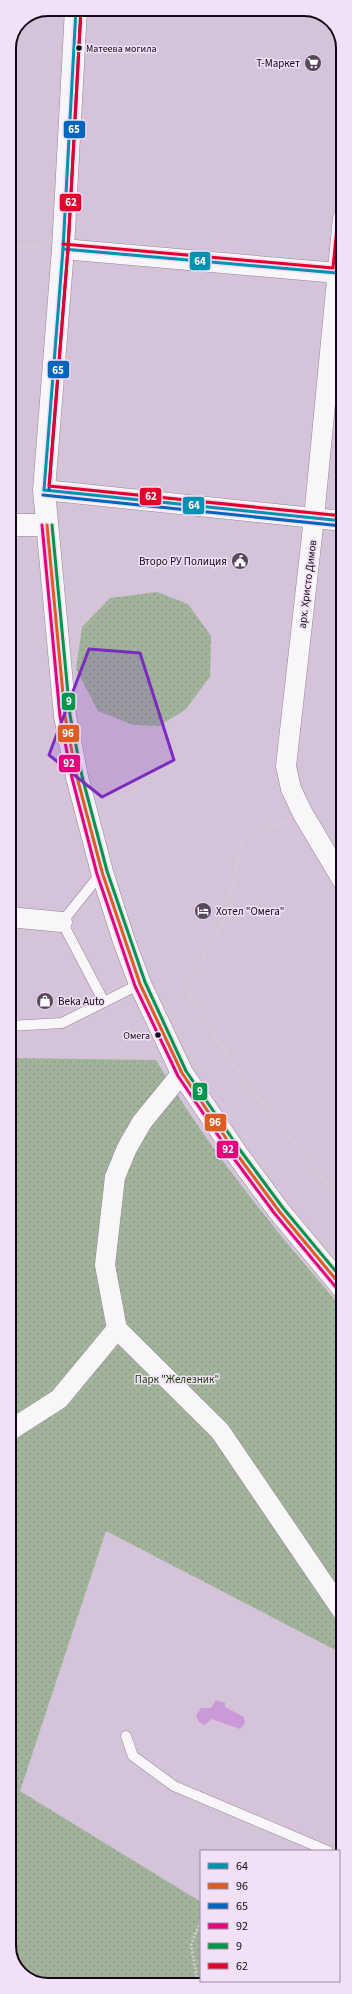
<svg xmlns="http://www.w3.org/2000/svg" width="352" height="1994" font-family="'Source Sans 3',sans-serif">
  <defs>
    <pattern id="park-dots" width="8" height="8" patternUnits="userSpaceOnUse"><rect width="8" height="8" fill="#a1b49b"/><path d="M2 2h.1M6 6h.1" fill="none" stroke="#8a9985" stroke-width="1.8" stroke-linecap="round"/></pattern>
  </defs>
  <rect width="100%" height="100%" fill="#d5c3da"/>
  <g fill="url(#park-dots)">
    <polygon points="157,592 188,604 211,636 210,677 185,710 159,726 133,725 98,711 76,669 82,627 110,598"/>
    <path d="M9,1058L156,1060C209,1150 275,1230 343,1309V1654L106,1531L20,1791L201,1902V1981H316L309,1985H43L21,1974L9,1951Z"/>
  </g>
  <polygon fill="#cb98d9" points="216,1700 225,1703 225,1707 244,1717 245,1723 240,1729 212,1719 204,1725 199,1722 196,1716 201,1708 211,1708"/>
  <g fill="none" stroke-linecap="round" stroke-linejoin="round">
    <g stroke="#948697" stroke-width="11">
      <g id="lane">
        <polyline points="102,872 62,922 104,1002"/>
        <polyline points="9,1026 62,1023 140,984"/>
        <polyline points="126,1736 133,1756 174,1786 328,1851"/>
        <polyline points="339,1855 343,1857"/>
      </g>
    </g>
    <g stroke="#948697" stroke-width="21">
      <g id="street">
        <polyline points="343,218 314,518 286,766 291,789 303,814 343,881"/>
        <polyline points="63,249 337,273"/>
        <polyline points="44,490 343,521"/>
        <polyline points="9,917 62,922"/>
        <polyline points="117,1329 220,1431 343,1612"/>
        <polyline points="9,1431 59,1399 117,1329 105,1265 115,1177 127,1148 142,1122 182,1073"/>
      </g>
    </g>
    <g stroke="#948697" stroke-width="23">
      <g id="secondary">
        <polyline points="76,9 63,249 44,490 65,716 77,777 102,872 123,938 140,984 182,1073 236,1153 279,1211 343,1288"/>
        <polyline points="9,525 47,525"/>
      </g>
    </g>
    <g stroke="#d4ced6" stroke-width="2.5" stroke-dasharray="2 2" stroke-linecap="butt">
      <polyline points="9,247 43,247"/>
      <polyline points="286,821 243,839 225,919 199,966 188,982 192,1001 240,1076 343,1203"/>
      <polyline points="339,1930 343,1932"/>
      <polyline points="198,1985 191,1944 201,1921"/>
    </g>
    <use href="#lane" stroke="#f9f6f9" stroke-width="10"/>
    <use href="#street" stroke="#f9f6f9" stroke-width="20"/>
    <use href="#secondary" stroke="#f9f6f9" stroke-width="22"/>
    <g stroke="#f2e1f6" stroke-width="6">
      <g id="bus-1">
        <polyline points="63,249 337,273"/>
        <polyline points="337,273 343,221"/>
        <polyline points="44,490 63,249 76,9"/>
        <polyline points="44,490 343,521"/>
      </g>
    </g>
    <g stroke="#f2e1f6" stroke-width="6">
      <polyline id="bus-2" points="47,525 65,716 77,777 102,872 140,984 182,1073 236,1153 279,1211 343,1288"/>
    </g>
    <g stroke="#f2e1f6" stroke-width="6">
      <g id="bus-3">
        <polyline points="49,490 68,249 81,9"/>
        <polyline points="43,495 342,526"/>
      </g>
    </g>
    <g stroke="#f2e1f6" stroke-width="6">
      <polyline id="bus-4" points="42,525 60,716 72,778 97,874 135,986 178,1076 232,1156 275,1214 339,1291"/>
    </g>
    <g stroke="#f2e1f6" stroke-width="6">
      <polyline id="bus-5" points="52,525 70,715 82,776 107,871 145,982 186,1071 240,1150 283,1208 343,1280"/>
    </g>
    <g stroke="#f2e1f6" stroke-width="6">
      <g id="bus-6">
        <polyline points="81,9 68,249 49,486 343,516"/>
        <polyline points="63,244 333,268 338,217"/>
      </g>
    </g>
    <use href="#bus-1" stroke="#0391b2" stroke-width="3"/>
    <use href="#bus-2" stroke="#dc5c21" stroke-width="3"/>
    <use href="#bus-3" stroke="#0065bd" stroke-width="3"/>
    <use href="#bus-4" stroke="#e5007d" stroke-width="3"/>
    <use href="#bus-5" stroke="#02964b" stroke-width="3"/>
    <use href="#bus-6" stroke="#e4002b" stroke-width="3"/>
  </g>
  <path fill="#7b2cbf" fill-opacity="0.2" stroke="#7b2cbf" stroke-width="3" stroke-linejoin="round" d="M89,649L140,653L174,760L102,797L49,755Z"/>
  <defs>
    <g id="supermarket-disc" transform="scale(0.9)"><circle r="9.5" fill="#57495b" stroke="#f2e1f6"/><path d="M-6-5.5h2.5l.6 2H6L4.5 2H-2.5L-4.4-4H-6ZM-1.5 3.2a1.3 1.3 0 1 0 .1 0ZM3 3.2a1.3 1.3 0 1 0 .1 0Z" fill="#fff"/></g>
    <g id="civic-disc" transform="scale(0.9)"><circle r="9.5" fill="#57495b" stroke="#f2e1f6"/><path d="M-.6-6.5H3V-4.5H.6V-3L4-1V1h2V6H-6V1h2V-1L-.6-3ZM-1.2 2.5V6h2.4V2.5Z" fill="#fff"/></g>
    <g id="hotel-disc" transform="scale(0.9)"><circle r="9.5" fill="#57495b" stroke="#f2e1f6"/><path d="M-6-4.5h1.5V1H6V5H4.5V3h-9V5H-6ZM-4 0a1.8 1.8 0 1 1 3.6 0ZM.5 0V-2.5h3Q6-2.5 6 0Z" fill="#fff"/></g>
    <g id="shop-disc" transform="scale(0.9)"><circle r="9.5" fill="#57495b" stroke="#f2e1f6"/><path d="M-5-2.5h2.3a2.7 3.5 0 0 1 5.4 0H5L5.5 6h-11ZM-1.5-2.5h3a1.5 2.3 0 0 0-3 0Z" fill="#fff"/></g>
  </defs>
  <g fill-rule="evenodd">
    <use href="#supermarket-disc" x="313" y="63"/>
    <use href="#civic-disc" x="240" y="561"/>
    <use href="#hotel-disc" x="203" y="911"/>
    <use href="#shop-disc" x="45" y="1001"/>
  </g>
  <g fill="#130816" stroke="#f2e1f6" stroke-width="1.5">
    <circle cx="79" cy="48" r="3.5"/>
    <circle cx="158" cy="1035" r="3.5"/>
  </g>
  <g text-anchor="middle" stroke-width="3" stroke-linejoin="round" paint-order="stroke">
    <g font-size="10" fill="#130816" stroke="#f2e1f6" text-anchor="start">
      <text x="86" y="52">Матеева могила</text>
      <text x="150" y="1039" text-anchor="end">Омега</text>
    </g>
    <g font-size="11" fill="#130816" stroke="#f2e1f6" text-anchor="end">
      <text x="300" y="67">Т-Маркет</text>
      <text x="227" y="565">Второ РУ Полиция</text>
      <text x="216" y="915" text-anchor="start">Хотел "Омега"</text>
      <text x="58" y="1005" text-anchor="start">Beka Auto</text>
    </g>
    <g font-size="11" fill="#130816" stroke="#f2e1f6">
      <text transform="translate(307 584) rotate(-83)" y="4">арх. Христо Димов</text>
    </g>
    <g font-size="11" fill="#174406" stroke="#f2e1f6">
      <text x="177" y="1383">Парк "Железник"</text>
    </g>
  </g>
  <path d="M0 0H352V1994H0ZM48 16H304A32 32 0 0 1 336 48V1946A32 32 0 0 1 304 1978H48A32 32 0 0 1 16 1946V48A32 32 0 0 1 48 16Z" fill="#f2e1f6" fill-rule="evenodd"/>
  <path fill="none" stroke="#130816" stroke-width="2" d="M48 16H304A32 32 0 0 1 336 48V1946A32 32 0 0 1 304 1978H48A32 32 0 0 1 16 1946V48A32 32 0 0 1 48 16Z"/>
  <g stroke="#f2e1f6" stroke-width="1.5">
    <rect x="63" y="120" width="23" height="19" rx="4" fill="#0065bd"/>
    <rect x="59" y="193" width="23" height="19" rx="4" fill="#e4002b"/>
    <rect x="189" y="251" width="22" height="20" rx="4" fill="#0391b2"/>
    <rect x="47" y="360" width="23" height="19" rx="4" fill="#0065bd"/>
    <rect x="139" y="487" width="23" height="19" rx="4" fill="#e4002b"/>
    <rect x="182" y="496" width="23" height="19" rx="4" fill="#0391b2"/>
    <rect x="61" y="692" width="15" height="19" rx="4" fill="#02964b"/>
    <rect x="57" y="724" width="23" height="19" rx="4" fill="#dc5c21"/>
    <rect x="58" y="754" width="23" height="19" rx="4" fill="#e5007d"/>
    <rect x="192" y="1082" width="16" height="19" rx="4" fill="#02964b"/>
    <rect x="204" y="1113" width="23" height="19" rx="4" fill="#dc5c21"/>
    <rect x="216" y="1140" width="23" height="19" rx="4" fill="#e5007d"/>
  </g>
  <g font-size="11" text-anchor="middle" font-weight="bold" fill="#fff">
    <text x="74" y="133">65</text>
    <text x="71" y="206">62</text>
    <text x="200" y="265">64</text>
    <text x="58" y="374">65</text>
    <text x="151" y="500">62</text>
    <text x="194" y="509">64</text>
    <text x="69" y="705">9</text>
    <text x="68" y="737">96</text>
    <text x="69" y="767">92</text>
    <text x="200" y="1095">9</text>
    <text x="215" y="1126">96</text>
    <text x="228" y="1153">92</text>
  </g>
  <rect x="200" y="1850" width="140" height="132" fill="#f2e1f6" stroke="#998a9c"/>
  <rect x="208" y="1863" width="20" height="6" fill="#0391b2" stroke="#998a9c"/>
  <text x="236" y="1870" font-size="12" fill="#130816">64</text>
  <rect x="208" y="1883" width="20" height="6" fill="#dc5c21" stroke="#998a9c"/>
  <text x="236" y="1890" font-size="12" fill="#130816">96</text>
  <rect x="208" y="1903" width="20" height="6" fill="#0065bd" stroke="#998a9c"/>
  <text x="236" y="1910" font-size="12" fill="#130816">65</text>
  <rect x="208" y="1923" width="20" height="6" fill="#e5007d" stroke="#998a9c"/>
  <text x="236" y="1930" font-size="12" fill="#130816">92</text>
  <rect x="208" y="1943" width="20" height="6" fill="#02964b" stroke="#998a9c"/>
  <text x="236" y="1950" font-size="12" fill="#130816">9</text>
  <rect x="208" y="1963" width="20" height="6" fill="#e4002b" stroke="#998a9c"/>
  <text x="236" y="1970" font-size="12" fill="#130816">62</text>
</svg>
